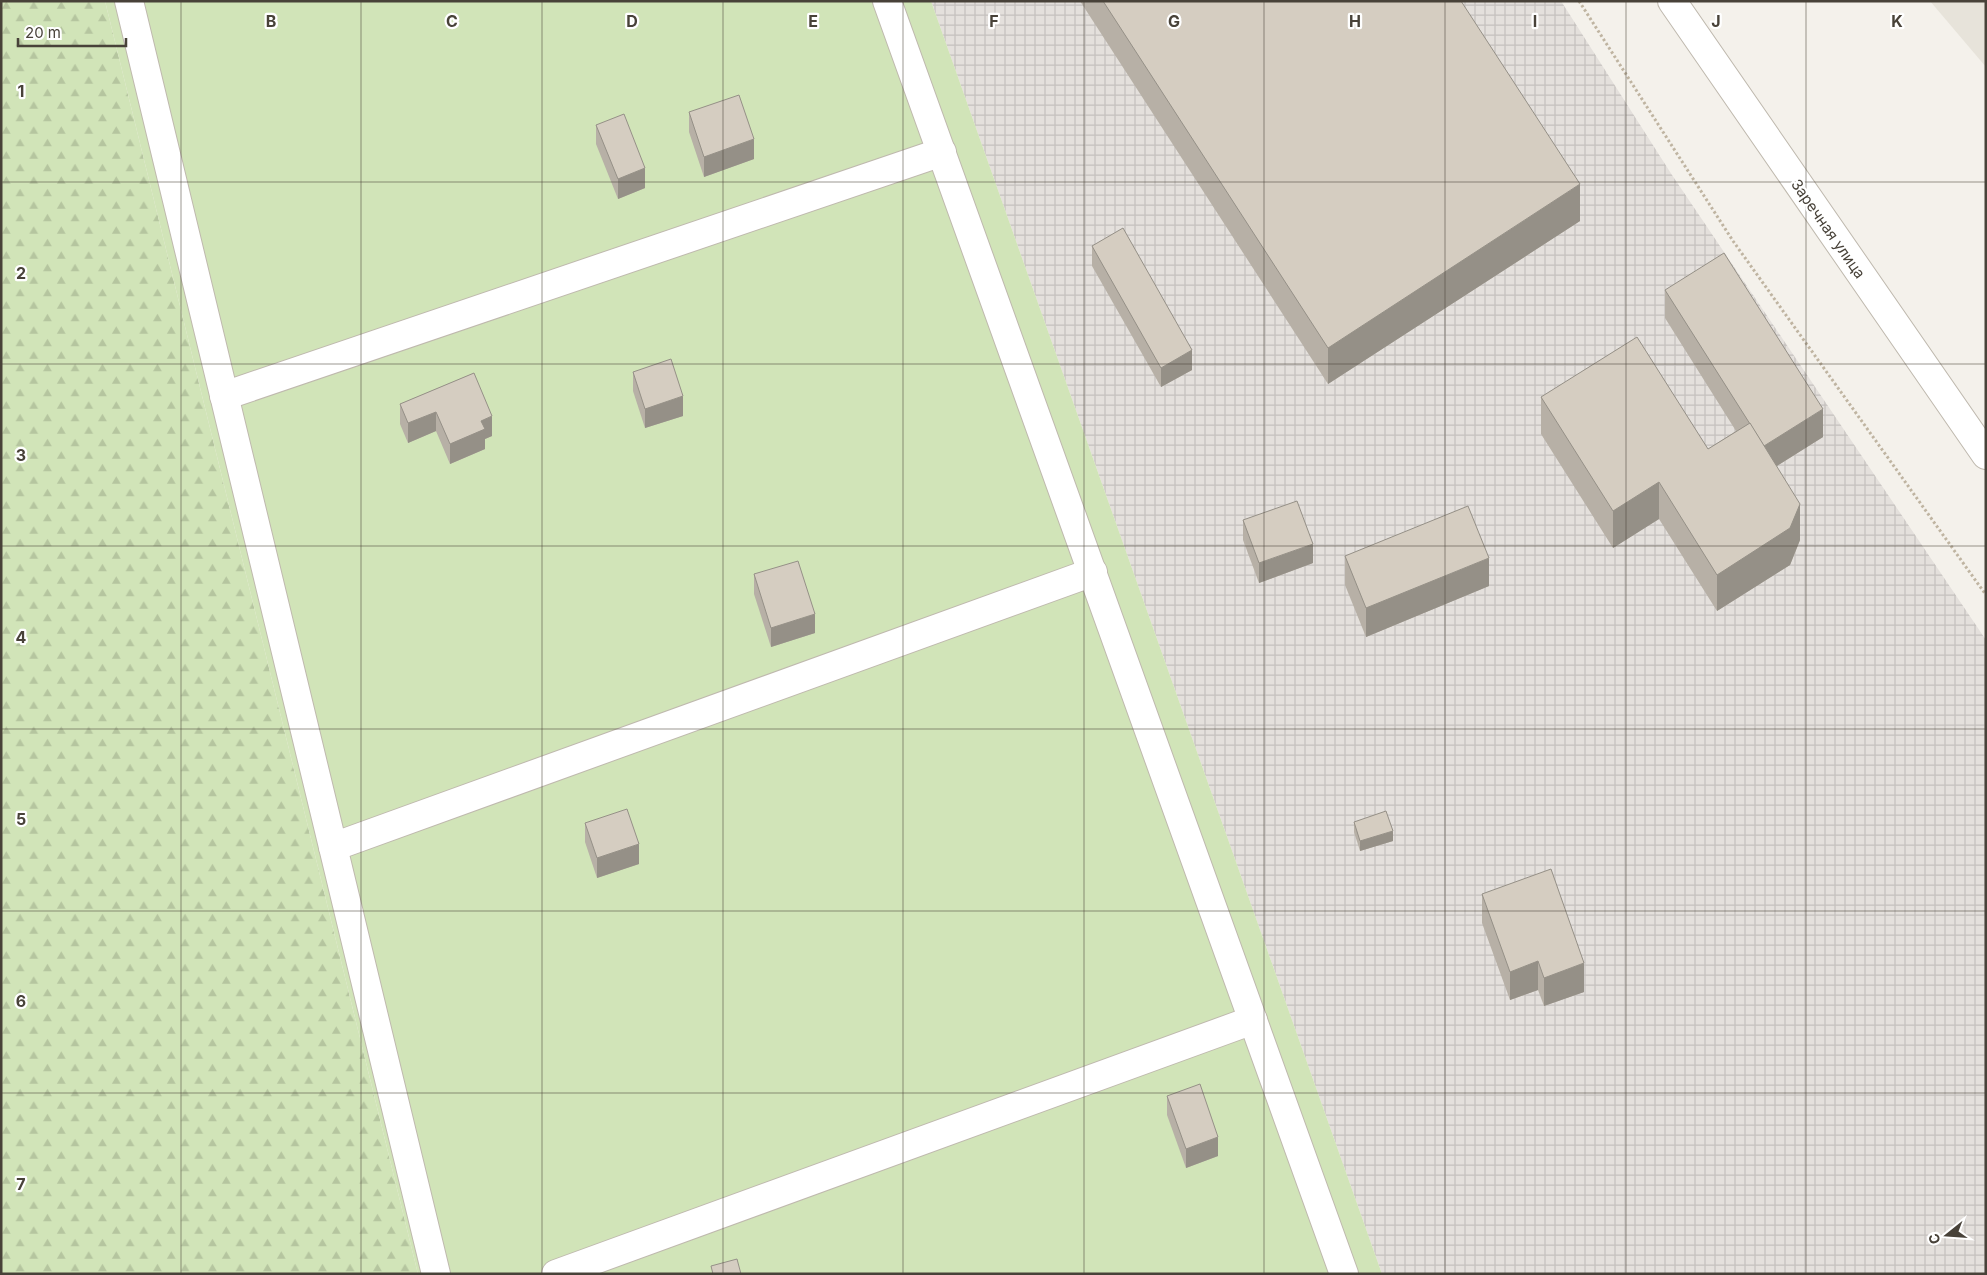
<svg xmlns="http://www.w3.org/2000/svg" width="1987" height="1275" font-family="Inter,sans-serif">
  <defs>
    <pattern id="industrial-grid" width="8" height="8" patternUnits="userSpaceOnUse" patternTransform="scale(1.25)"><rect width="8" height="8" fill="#e4e0dc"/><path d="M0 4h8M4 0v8" fill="none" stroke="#c5c1be"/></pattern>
    <pattern id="forest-firs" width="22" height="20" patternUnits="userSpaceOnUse" patternTransform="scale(1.25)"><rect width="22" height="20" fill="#d1e4b8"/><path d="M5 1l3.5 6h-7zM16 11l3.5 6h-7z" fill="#b5c59f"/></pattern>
  </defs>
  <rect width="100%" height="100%" fill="#f4f1eb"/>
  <polygon fill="#e7e3da" points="1930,1 1986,1 1986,67"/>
  <polygon fill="url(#industrial-grid)" points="931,1 1561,1 1672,175 1986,640 1986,1274 1382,1274"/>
  <polygon fill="url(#forest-firs)" points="1,1 105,1 418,1274 1,1274"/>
  <polygon fill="#d1e4b8" points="105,1 931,1 1382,1274 418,1274"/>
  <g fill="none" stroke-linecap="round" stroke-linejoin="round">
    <g stroke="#bfb9ae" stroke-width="30">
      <g id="minor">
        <polyline points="129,1 436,1274"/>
        <polyline points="887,1 1344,1274"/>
        <polyline points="1672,1 1986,455"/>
        <polyline points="224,396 942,152"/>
        <polyline points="333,847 1093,572"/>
        <polyline points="556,1274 1253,1020"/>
      </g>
    </g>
    <polyline stroke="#bfb4a1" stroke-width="3" stroke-dasharray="2.5 2.5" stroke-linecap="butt" points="1579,1 1733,241 1986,595"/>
    <use href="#minor" stroke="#fff" stroke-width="28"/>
  </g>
  <g fill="#b7b0a6">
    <polygon points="1080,1 1461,1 1580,221 1328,384"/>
    <polygon points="689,112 754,159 704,177 689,132"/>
    <polygon points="596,125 645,188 618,199 596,144"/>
    <polygon points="1092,246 1192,370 1161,387 1092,266"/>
    <polygon points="1665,290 1823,437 1777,466 1800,540 1790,565 1717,611 1659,519 1613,548 1541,434 1541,397 1708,449 1736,431 1665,318"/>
    <polygon points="633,372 683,416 645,428 633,391"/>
    <polygon points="474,373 492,436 485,439 485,449 450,464 436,431 408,443 400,424 400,404"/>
    <polygon points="1243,520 1313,563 1259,583 1243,540"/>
    <polygon points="1345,556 1489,586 1366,637 1345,585"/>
    <polygon points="754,574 815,633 771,647 754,594"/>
    <polygon points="1354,822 1393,841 1360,851 1354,832"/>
    <polygon points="585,823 639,864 597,878 585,842"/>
    <polygon points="1482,894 1584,992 1544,1006 1538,990 1510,1000 1482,923"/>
    <polygon points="1167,1096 1218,1156 1186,1168 1167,1115"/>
  </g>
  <g fill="#959087">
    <polygon points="754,139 754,159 704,177 704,157"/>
    <polygon points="645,168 645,188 618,199 618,179"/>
    <polygon points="1580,184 1580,221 1328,384 1328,348"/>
    <polygon points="1192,350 1192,370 1161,387 1161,368"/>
    <polygon points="683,396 683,416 645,428 645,409"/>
    <polygon points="1823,409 1823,437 1764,474 1764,446"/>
    <polygon points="436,412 436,431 408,443 408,423"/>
    <polygon points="492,416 492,436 485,439 485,449 450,464 450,444 481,421"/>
    <polygon points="1659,482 1659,519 1613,548 1613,511"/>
    <polygon points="1800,504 1800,540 1790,565 1717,611 1717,575"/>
    <polygon points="1313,544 1313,563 1259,583 1259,563"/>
    <polygon points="1489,558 1489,586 1366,637 1366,608"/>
    <polygon points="815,614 815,633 771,647 771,628"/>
    <polygon points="1393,831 1393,841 1360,851 1360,841"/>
    <polygon points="639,844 639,864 597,878 597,858"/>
    <polygon points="1538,961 1538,990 1510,1000 1510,972"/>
    <polygon points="1584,963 1584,992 1544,1006 1544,978"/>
    <polygon points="1218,1137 1218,1156 1186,1168 1186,1149"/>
  </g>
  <g fill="#d5cdc1" stroke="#959087">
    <polygon points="1103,1 1461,1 1580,184 1328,348"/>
    <polygon points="739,95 754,139 704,157 689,112"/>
    <polygon points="624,114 645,168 618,179 596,125"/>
    <polygon points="1123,228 1192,350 1161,368 1092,246"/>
    <polygon points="1724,253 1823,409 1764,446 1665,290"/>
    <polygon points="1637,337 1708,449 1750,423 1800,504 1790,528 1717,575 1659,482 1613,511 1541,397"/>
    <polygon points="671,359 683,396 645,409 633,372"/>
    <polygon points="474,373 492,416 481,421 485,429 450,444 436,412 408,423 400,404"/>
    <polygon points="1297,501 1313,544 1259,563 1243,520"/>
    <polygon points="1468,506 1489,558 1366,608 1345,556"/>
    <polygon points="798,561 815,614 771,628 754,574"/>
    <polygon points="627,809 639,844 597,858 585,823"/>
    <polygon points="1386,811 1393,831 1360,841 1354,822"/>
    <polygon points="1551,869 1584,963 1544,978 1538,961 1510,972 1482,894"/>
    <polygon points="1200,1084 1218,1137 1186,1149 1167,1096"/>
    <polygon points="737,1259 741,1274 713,1274 711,1266"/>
  </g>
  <path fill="none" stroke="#484239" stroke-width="1" stroke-opacity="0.55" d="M181,1V1274M361,1V1274M542,1V1274M723,1V1274M903,1V1274M1084,1V1274M1264,1V1274M1445,1V1274M1626,1V1274M1806,1V1274M1,182H1986M1,364H1986M1,546H1986M1,729H1986M1,911H1986M1,1093H1986"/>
  <g text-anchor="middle" stroke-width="4.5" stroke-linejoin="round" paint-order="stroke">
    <g font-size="15" fill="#484239" stroke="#fff">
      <text transform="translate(1828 229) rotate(55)" y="5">Заречная улица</text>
    </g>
  </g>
  <g font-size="16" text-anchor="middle" font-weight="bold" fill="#484239" stroke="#fff" stroke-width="4.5" stroke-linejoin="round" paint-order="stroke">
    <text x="271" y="27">B</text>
    <text x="452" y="27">C</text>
    <text x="632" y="27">D</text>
    <text x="813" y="27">E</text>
    <text x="994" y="27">F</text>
    <text x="1174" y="27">G</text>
    <text x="1355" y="27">H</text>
    <text x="1535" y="27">I</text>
    <text x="1716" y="27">J</text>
    <text x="1897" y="27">K</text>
    <text x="21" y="97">1</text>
    <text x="21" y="279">2</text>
    <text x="21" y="461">3</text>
    <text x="21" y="643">4</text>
    <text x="21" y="825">5</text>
    <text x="21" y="1007">6</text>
    <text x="21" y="1190">7</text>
  </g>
  <rect width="1987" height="1275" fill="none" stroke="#484239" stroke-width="5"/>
  <g transform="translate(1947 1235) rotate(253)" stroke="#ffffff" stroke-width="4" paint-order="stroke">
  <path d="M0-4L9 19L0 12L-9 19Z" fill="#484239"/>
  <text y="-8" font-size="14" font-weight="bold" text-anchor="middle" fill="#484239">С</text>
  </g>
  <path d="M18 38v8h108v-8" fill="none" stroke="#484239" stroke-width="2.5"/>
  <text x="25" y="38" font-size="15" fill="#484239" stroke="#ffffff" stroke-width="4" paint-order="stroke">20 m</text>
</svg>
